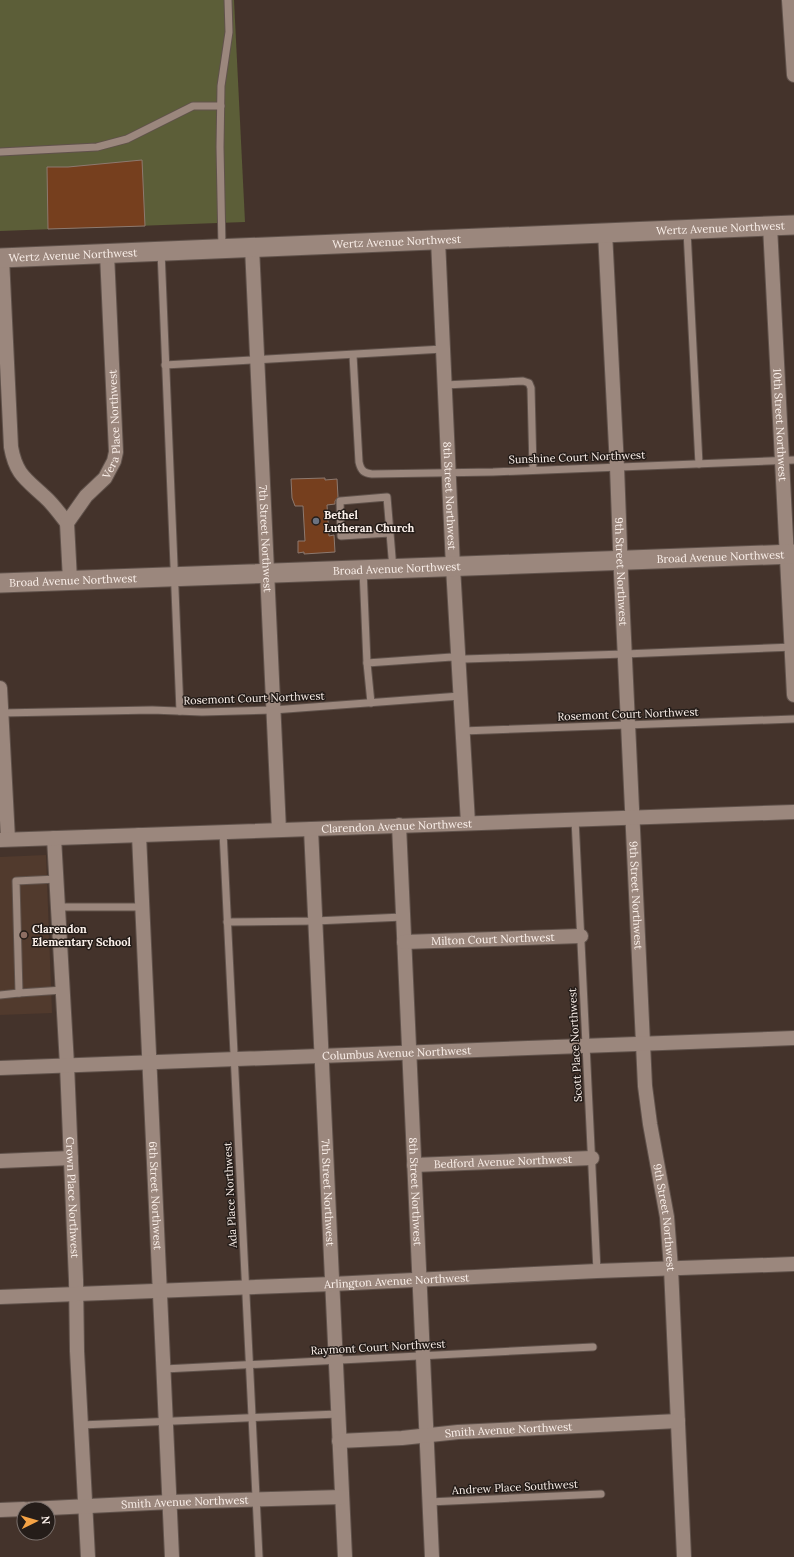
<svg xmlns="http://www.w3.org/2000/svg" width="794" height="1557" font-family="Lora,serif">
  <rect width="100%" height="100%" fill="#44332b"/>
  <polygon fill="#513a2d" points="46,855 52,1013 0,1015 0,857"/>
  <polygon fill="#5c5e38" points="0,0 234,0 245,222 0,231"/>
  <g fill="#763f1e" stroke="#8d796f">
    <polygon points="142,160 145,226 48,229 47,167 68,167"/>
    <polygon points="325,478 325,480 337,479 338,497 335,501 335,504 327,505 329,536 334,535 335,552 304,554 304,552 298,553 298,541 305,541 303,506 295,506 292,498 291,479"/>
  </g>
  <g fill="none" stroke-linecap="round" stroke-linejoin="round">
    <g stroke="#60524b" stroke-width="9">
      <g id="lane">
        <polyline points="0,152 97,147 127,139 193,106 221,106"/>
        <polyline points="687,231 699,464"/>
        <polyline points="222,248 220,147 221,86 229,32 228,0"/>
        <polyline points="161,251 180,711"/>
        <path d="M353,355L359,462C361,471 364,473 372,474L493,472L794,460"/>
        <polyline points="165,365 443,349"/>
        <polyline points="445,385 523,381 529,383 531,388 533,470"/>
        <polyline points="390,533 341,536 340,501 387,497 393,569"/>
        <polyline points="363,570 367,663 371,703"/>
        <polyline points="367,663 452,657 465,659 625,654 794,647"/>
        <polyline points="1,713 152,710 202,712 273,710 460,696"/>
        <polyline points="462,731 794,719"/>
        <polyline points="575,819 597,1271"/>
        <polyline points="223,832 259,1557"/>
        <polyline points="57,879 16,881 19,993 63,990"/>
        <polyline points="58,907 142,907"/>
        <polyline points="227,922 315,921 403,917"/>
        <polyline points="0,995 19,993"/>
        <polyline points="164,1369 593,1347"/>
        <polyline points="81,1425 338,1414"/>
        <polyline points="429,1502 601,1494"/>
      </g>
    </g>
    <g stroke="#60524b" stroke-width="16">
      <g id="street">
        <polyline points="789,0 794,75"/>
        <path id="s1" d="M770,226L794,695"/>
        <path id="s2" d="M605,232L617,467L621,574L645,1086L650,1124L667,1217L671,1268L684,1557"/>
        <path id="s3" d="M438,240L453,567L468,823"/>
        <path id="s4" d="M252,247L279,830"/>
        <path d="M2,258L11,447C16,475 26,479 45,497C53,504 60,514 67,523"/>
        <path id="s5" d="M70,580L67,523L86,496L105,478L114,461L116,452L107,254"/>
        <polyline points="0,688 8,839"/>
        <path id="s6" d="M399,825L432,1557"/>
        <path id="s7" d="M311,829L345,1557"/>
        <path id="s8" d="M139,835L172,1557"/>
        <path id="s9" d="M54,838L67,1065L76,1280L77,1351L88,1557"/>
        <path id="s10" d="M0,840L794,812"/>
        <path id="s11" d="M404,942L581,936"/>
        <path id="s12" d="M0,1068L794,1038"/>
        <polyline points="0,1161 71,1158"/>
        <path id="s13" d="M414,1165L592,1158"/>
        <path id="s14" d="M0,1297L332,1284L597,1271L794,1264"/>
        <path id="s15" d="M339,1441L402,1438L458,1432L678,1421"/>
        <path id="s16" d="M29,1509L170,1502L342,1497"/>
        <polyline points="0,1510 24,1509"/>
      </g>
    </g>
    <g stroke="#60524b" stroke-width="21">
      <g id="secondary">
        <path id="s17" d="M0,258L794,225"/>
        <path id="s18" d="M0,583L794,554"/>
      </g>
    </g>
    <use href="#lane" stroke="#9b877d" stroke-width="7"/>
    <use href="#street" stroke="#9b877d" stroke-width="14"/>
    <use href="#secondary" stroke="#9b877d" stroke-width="19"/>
  </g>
  <circle fill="#6b7280" stroke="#251d19" stroke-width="1.5" cx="316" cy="521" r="4"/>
  <circle fill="#8d6e63" stroke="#251d19" stroke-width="1.5" cx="24" cy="935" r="4"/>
  <g text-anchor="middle" stroke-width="3" stroke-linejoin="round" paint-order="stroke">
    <g font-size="11" fill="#fbf0ea" stroke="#251d19">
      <text dy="4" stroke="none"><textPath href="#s17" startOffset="721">Wertz Avenue Northwest</textPath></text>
      <text dy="4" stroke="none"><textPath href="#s17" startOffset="397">Wertz Avenue Northwest</textPath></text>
      <text dy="4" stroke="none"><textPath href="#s17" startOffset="73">Wertz Avenue Northwest</textPath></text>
      <text dy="4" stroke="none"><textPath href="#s5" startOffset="172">Vera Place Northwest</textPath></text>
      <text dy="4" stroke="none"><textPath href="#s1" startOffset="199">10th Street Northwest</textPath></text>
      <text transform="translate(577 457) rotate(-2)" y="4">Sunshine Court Northwest</text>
      <text dy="4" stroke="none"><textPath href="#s3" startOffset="256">8th Street Northwest</textPath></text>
      <text dy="4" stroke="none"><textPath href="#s4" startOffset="292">7th Street Northwest</textPath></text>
      <text dy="4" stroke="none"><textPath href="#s18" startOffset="721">Broad Avenue Northwest</textPath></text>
      <text dy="4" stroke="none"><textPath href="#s18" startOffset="397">Broad Avenue Northwest</textPath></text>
      <text dy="4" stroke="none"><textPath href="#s2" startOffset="340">9th Street Northwest</textPath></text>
      <text dy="4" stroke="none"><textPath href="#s18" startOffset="73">Broad Avenue Northwest</textPath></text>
      <text transform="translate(254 698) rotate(-2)" y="4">Rosemont Court Northwest</text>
      <text transform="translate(628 714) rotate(-2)" y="4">Rosemont Court Northwest</text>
      <text dy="4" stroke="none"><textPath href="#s10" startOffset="397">Clarendon Avenue Northwest</textPath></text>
      <text dy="4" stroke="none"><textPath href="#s2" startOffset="664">9th Street Northwest</textPath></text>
      <text dy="4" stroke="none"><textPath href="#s11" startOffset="89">Milton Court Northwest</textPath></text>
      <text transform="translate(575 1045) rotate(-93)" y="4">Scott Place Northwest</text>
      <text dy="4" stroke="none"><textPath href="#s12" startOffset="397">Columbus Avenue Northwest</textPath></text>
      <text dy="4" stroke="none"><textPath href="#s13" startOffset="89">Bedford Avenue Northwest</textPath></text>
      <text dy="4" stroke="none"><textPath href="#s6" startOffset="367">8th Street Northwest</textPath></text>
      <text dy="4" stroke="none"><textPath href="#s7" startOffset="364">7th Street Northwest</textPath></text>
      <text transform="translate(230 1195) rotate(-93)" y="4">Ada Place Northwest</text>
      <text dy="4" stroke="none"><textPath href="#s8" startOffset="361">6th Street Northwest</textPath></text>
      <text dy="4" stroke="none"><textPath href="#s9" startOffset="360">Crown Place Northwest</textPath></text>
      <text dy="4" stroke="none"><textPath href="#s2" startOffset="988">9th Street Northwest</textPath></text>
      <text dy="4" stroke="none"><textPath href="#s14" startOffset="397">Arlington Avenue Northwest</textPath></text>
      <text transform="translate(378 1347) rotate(-3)" y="4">Raymont Court Northwest</text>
      <text dy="4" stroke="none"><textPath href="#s15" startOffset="170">Smith Avenue Northwest</textPath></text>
      <text transform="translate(515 1487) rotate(-3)" y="4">Andrew Place Southwest</text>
      <text dy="4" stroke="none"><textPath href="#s16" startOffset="156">Smith Avenue Northwest</textPath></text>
    </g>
    <g font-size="11" font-weight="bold" fill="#fbf0ea" stroke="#251d19" text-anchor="start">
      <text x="324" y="519">Bethel<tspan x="324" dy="13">Lutheran Church</tspan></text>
      <text x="32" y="933">Clarendon<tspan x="32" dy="13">Elementary School</tspan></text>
    </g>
  </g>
  <g transform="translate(36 1521) rotate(85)"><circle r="19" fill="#251d19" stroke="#7b716d"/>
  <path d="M0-3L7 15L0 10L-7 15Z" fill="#f5a345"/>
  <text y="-6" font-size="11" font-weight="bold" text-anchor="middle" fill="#fbf0ea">N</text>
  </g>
</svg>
